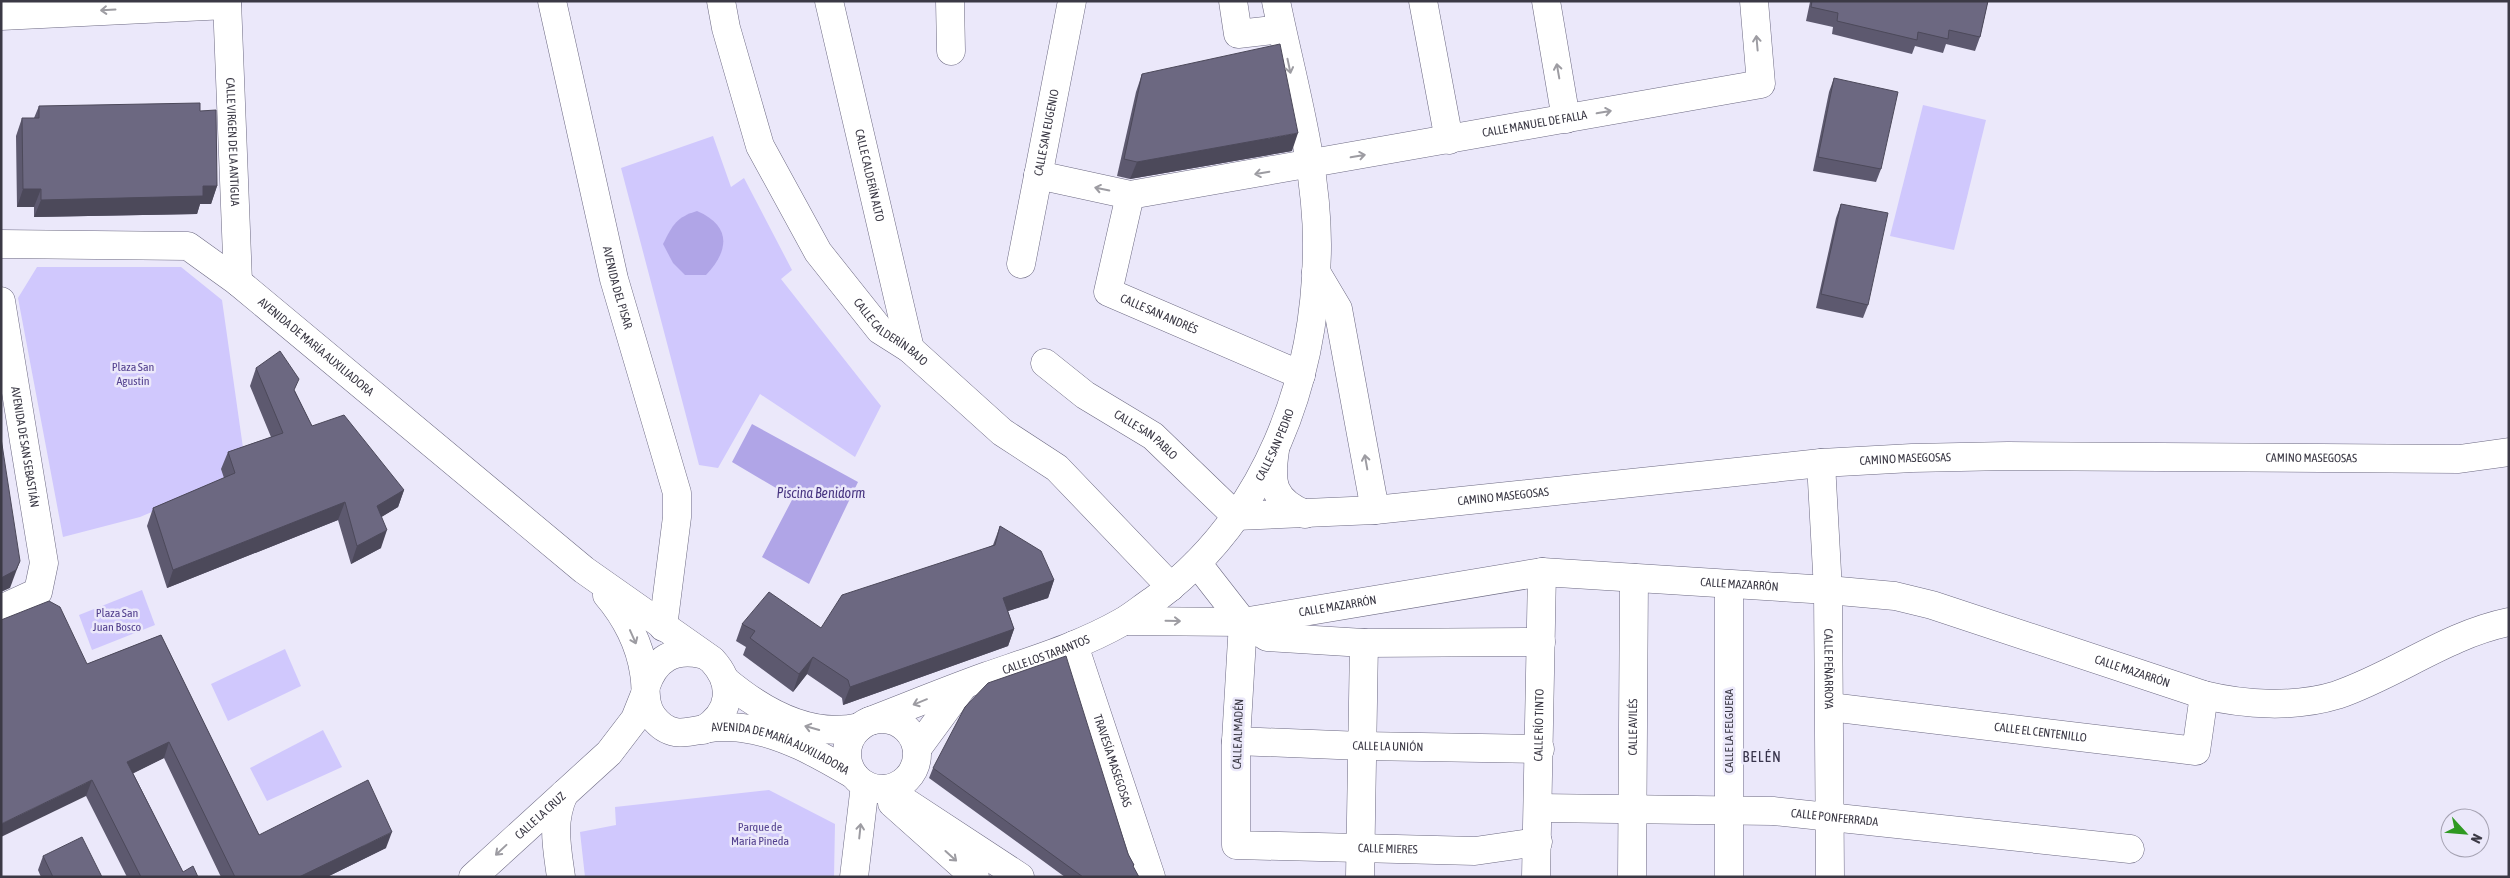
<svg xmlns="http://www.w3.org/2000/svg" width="2510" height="878" font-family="'Asap Condensed',sans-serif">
  <rect width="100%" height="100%" fill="#ebe8fa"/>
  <g fill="#d0c8fd">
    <polygon points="1923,105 1986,120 1954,250 1890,236"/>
    <polygon points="713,136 731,187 744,178 792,270 781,279 881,406 855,457 760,394 718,468 699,465 621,168"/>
    <polygon points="37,267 181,267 222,300 245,462 222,469 225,481 140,517 63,537 18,298"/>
    <polygon points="142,590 155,625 92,650 79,615"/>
    <polygon points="285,649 301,686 228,721 211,684"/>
    <polygon points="323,730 342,767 267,801 250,768"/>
    <polygon points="769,790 835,824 834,877 585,877 580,832 616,825 615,807"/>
  </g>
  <g fill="#b0a5e7">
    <path d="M697,211C732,226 729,251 706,275H685L673,263L663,244C673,224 677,217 697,211Z"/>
    <polygon points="752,424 858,482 809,584 762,557 793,498 732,462"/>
  </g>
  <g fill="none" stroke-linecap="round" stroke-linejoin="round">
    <g stroke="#6c6982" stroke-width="29">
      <g id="minor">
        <path id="s1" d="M227,1L238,282"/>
        <path id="s2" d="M721,1L726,28L760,146L818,252L880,330L910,349L1002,432L1057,468L1171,587"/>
        <path id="s3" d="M829,1L910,349"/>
        <polyline points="950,1 951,51"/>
        <polyline points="1233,1 1238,34 1281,29"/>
        <polyline points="1423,1 1449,140"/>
        <polyline points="1546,1 1566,119"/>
        <polyline points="1,16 227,5"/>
        <path id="s4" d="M1038,175L1130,195L1761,84L1754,1"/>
        <path id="s5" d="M1130,195L1108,292L1301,375"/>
        <path id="s6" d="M1021,264L1072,1"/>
        <polyline points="1316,272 1338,309 1375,510"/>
        <path id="s7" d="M1045,363L1085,395L1153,436L1236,516"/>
        <path d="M1275,450C1270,483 1272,500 1305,514"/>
        <path id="s8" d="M1821,463L1828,590L1830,877"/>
        <polyline points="1197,563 1243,622 1267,637 1364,643 1541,642"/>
        <polyline points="1729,585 1729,877"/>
        <path id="s9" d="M1125,621L1243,622L1542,572L1828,590L1895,596L1932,605L2204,695C2245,705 2295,708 2337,695C2396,675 2446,635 2509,622"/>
        <path id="s10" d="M1243,622L1236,741V845L1475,851L1538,842"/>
        <path id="s11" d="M1074,645L1151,877"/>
        <path id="s12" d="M1830,707L2196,751L2204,695"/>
        <path id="s13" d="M1236,741L1362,746L1540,749"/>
        <path id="s14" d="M1539,808L1773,811L2130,849"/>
        <path id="s15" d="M473,877L609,753L635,719L645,694"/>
        <path d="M561,877C557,847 551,822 564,794"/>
        <polyline points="854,877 865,785"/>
        <polyline points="1360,877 1364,643"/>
        <path id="s16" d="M1536,877L1542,572"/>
        <path id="s17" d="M1632,877L1634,578"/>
      </g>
    </g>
    <g stroke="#6c6982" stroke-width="29">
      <g id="tertiary">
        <path id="s18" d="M552,1L614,279L677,493V517L663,627"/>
        <path id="s19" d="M1236,516L1375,510L1821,463L1912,458L2008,456L2459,459L2509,452"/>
        <path id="s20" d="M870,721C909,706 948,690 987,676C1033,660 1080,646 1122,622C1133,616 1143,607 1154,600C1266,517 1317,381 1317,244C1317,163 1292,80 1276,1"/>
        <polyline points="917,749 964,685"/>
        <polyline points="892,803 975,877"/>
      </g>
    </g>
    <g stroke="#6c6982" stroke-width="29">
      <g id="secondary">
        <path id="s21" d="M1,244L188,246L238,282L584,570L712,660C734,684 732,712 703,730"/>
        <path id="s22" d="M1,301L44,563L38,592L1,609"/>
        <path id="s23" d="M607,595C626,617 640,645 644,673C647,688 643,704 653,717C672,742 691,730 716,727C724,727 734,727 742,728C782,733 820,755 854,775"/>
        <path d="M725,680C762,711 810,739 860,727"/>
        <path d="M646,686C655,659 674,648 701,654"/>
        <circle cx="882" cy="754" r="35"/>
        <polyline points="886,789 1020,877"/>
      </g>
    </g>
    <use href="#minor" stroke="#fff" stroke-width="28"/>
    <use href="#tertiary" stroke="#fff" stroke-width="28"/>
    <use href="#secondary" stroke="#fff" stroke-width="28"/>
  </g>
  <g fill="#5d596f">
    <polygon points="1805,1 1988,1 1980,37 1975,51 1946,44 1943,53 1915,46 1912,54 1832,34 1833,27 1806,21 1810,2"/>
    <polygon points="1142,74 1292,151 1130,179 1117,176 1136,92"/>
    <polygon points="1834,78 1881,169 1876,182 1813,171 1829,92"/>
    <polygon points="39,106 200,111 217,186 211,204 200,204 197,214 34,217 34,207 17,207 16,136 22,118 34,118"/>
    <polygon points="1841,204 1868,305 1863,318 1816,308 1836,218"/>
    <polygon points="256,368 295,391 312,426 404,490 398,507 381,517 381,548 351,564 338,520 167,588 147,526 153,508 224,478 221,469 228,452 271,437 250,386"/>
    <polygon points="1000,526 1054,580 1048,598 1008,611 1014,629 1008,646 843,705 842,698 807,674 793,692 743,655 746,647 736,641 742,624 821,628 993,545"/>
    <polygon points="161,635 259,835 386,848 327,877 221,877 164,758 133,773 183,872 198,877 127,877 86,796 87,664"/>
    <polygon points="933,768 1128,854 1134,865 1133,867 1139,877 1065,877 929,778"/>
    <polygon points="43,856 102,877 41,877 38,870"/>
  </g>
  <g fill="#4c495a">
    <polygon points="1298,133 1292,151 1130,179 1137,162"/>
    <polygon points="203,186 217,186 211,204 200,204 197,214 34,217 41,200"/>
    <polygon points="23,189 41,189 34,207 17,207"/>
    <polygon points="404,490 398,507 370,524 377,506"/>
    <polygon points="345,502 338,520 167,588 173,570"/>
    <polygon points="387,530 381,548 351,564 357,546"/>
    <polygon points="20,561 10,588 1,592 1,578"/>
    <polygon points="1054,580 1048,598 996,615 1003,598"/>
    <polygon points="1014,629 1008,646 843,705 850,687"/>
    <polygon points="813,657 807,674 793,692 799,674"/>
    <polygon points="169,742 164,758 122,779 127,762"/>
    <polygon points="92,780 86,796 1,837 1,824"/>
    <polygon points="392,832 386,848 327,877 299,877"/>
  </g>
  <g fill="#6c6881" stroke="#4c495a">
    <polygon points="1812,1 1988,1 1980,37 1949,30 1948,39 1918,32 1917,40 1837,21 1838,13 1811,7"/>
    <polygon points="1280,44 1298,133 1137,162 1124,159 1142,74"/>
    <polygon points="1834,78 1898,92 1881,169 1818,157"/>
    <polygon points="200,103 200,111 216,110 217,186 203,186 203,196 41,200 41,189 23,189 22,118 39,118 39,106"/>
    <polygon points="1841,204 1888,213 1868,305 1821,294"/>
    <polygon points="280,351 299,379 294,390 312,426 344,415 404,490 377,506 387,530 357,546 345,502 173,570 153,508 235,473 228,452 283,433 256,368"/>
    <polygon points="1,438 20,561 16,570 1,578"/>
    <polygon points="1000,526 1041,551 1054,580 1003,598 1014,629 850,687 848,680 813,657 799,674 750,638 755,631 742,624 769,592 821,628 842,595 995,545"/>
    <polygon points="49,601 60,607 87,664 161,635 259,835 368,780 392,832 299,877 235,877 169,742 127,762 183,872 193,866 198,877 141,877 92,780 1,824 1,620"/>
    <polygon points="1066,656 1128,854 1134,865 1133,866 1139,877 1083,877 933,768 965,707 988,683"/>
    <polygon points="82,837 102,877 53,877 43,856"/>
  </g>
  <defs><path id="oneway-shaft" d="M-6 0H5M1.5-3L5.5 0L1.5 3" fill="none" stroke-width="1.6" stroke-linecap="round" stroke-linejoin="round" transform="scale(1.25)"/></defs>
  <g stroke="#9d9ca2">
    <use href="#oneway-shaft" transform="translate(108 10) rotate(177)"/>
    <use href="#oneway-shaft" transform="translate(1757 43) rotate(-95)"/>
    <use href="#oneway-shaft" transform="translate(1289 66) rotate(78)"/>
    <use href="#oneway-shaft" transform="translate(1558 71) rotate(-100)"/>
    <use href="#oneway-shaft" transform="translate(1604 112) rotate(-10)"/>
    <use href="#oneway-shaft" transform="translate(1358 156) rotate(-10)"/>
    <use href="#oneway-shaft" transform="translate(1262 173) rotate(170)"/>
    <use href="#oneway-shaft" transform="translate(1102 189) rotate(-168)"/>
    <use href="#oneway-shaft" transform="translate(1366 462) rotate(-100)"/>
    <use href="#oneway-shaft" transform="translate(1173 621) rotate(1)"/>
    <use href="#oneway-shaft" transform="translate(633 637) rotate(66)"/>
    <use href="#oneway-shaft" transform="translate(920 702) rotate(158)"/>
    <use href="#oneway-shaft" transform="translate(812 728) rotate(-164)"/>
    <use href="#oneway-shaft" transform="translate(860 831) rotate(-84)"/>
    <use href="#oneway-shaft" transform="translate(501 850) rotate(137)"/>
    <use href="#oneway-shaft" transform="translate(951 856) rotate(42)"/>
  </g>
  <g text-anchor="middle" stroke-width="5" stroke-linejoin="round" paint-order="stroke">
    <g font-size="12" fill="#3b3945" stroke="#ebe8fa">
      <text dy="4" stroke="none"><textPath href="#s4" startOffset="505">CALLE MANUEL DE FALLA</textPath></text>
      <text dy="4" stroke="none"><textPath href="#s6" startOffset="134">CALLE SAN EUGENIO</textPath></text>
      <text dy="4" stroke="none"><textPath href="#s1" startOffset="141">CALLE VIRGEN DE LA ANTIGUA</textPath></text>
      <text dy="4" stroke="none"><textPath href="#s3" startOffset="179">CALLE CALDERÍN ALTO</textPath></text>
      <text dy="4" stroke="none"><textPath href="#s18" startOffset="294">AVENIDA DEL PISAR</textPath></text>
      <text dy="4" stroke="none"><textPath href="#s5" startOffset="155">CALLE SAN ANDRÉS</textPath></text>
      <text dy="4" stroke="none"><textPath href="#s2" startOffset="380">CALLE CALDERÍN BAJO</textPath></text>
      <text dy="4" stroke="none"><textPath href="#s21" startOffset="350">AVENIDA DE MARÍA AUXILIADORA</textPath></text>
      <text dy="4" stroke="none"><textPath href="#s7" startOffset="124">CALLE SAN PABLO</textPath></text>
      <text dy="4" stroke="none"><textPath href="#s20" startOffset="509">CALLE SAN PEDRO</textPath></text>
      <text dy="4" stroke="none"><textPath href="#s22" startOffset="148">AVENIDA DE SAN SEBASTIÁN</textPath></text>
      <text dy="4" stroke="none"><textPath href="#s19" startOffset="1078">CAMINO MASEGOSAS</textPath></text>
      <text dy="4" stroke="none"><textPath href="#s19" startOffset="672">CAMINO MASEGOSAS</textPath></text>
      <text dy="4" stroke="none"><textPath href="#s19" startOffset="268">CAMINO MASEGOSAS</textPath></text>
      <text dy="4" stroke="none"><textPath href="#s9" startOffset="619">CALLE MAZARRÓN</textPath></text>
      <text dy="4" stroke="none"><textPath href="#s9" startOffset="214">CALLE MAZARRÓN</textPath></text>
      <text dy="4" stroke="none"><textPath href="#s20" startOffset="188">CALLE LOS TARANTOS</textPath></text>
      <text dy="4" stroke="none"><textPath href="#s8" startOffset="206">CALLE PEÑARROYA</textPath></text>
      <text dy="4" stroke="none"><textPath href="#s9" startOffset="1024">CALLE MAZARRÓN</textPath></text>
      <text dy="4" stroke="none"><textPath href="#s16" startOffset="152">CALLE RÍO TINTO</textPath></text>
      <text dy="4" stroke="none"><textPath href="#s17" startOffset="150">CALLE AVILÉS</textPath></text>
      <text transform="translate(1729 731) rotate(-90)" y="4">CALLE LA FELGUERA</text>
      <text dy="4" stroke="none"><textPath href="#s12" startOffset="212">CALLE EL CENTENILLO</textPath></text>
      <text transform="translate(1238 734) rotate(-88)" y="4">CALLE ALMADÉN</text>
      <text dy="4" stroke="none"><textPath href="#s13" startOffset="152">CALLE LA UNIÓN</textPath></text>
      <text dy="4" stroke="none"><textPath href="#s23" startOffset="270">AVENIDA DE MARÍA AUXILIADORA</textPath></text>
      <text dy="4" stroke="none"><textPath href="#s11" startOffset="122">TRAVESÍA MASEGOSAS</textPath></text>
      <text dy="4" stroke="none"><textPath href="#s15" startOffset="91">CALLE LA CRUZ</textPath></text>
      <text dy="4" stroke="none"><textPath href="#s14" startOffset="296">CALLE PONFERRADA</textPath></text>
      <text dy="4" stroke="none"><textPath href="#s10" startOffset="375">CALLE MIERES</textPath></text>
    </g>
    <g font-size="12" fill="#54428f" stroke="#ebe8fa">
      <text x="133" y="371">Plaza San<tspan x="133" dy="14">Agustin</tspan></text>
      <text x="117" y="617">Plaza San<tspan x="117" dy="14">Juan Bosco</tspan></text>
      <text x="760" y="831">Parque de<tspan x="760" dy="14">María Pineda</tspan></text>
    </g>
    <g font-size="14" font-style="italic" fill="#473480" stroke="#ebe8fa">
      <text x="821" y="498">Piscina Benidorm</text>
    </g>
    <g font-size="15" letter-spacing="1" fill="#38344b" stroke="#ebe8fa">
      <text x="1762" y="762">BELÉN</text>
    </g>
  </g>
  <rect width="2510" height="878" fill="none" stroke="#3b3945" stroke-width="5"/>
  <g transform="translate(2465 833) rotate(116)"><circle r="24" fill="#ebe8fa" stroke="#a5a2b2"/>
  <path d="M0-4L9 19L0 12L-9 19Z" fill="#2f9922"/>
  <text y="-8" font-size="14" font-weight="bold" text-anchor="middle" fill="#3b3945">N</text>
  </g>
</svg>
